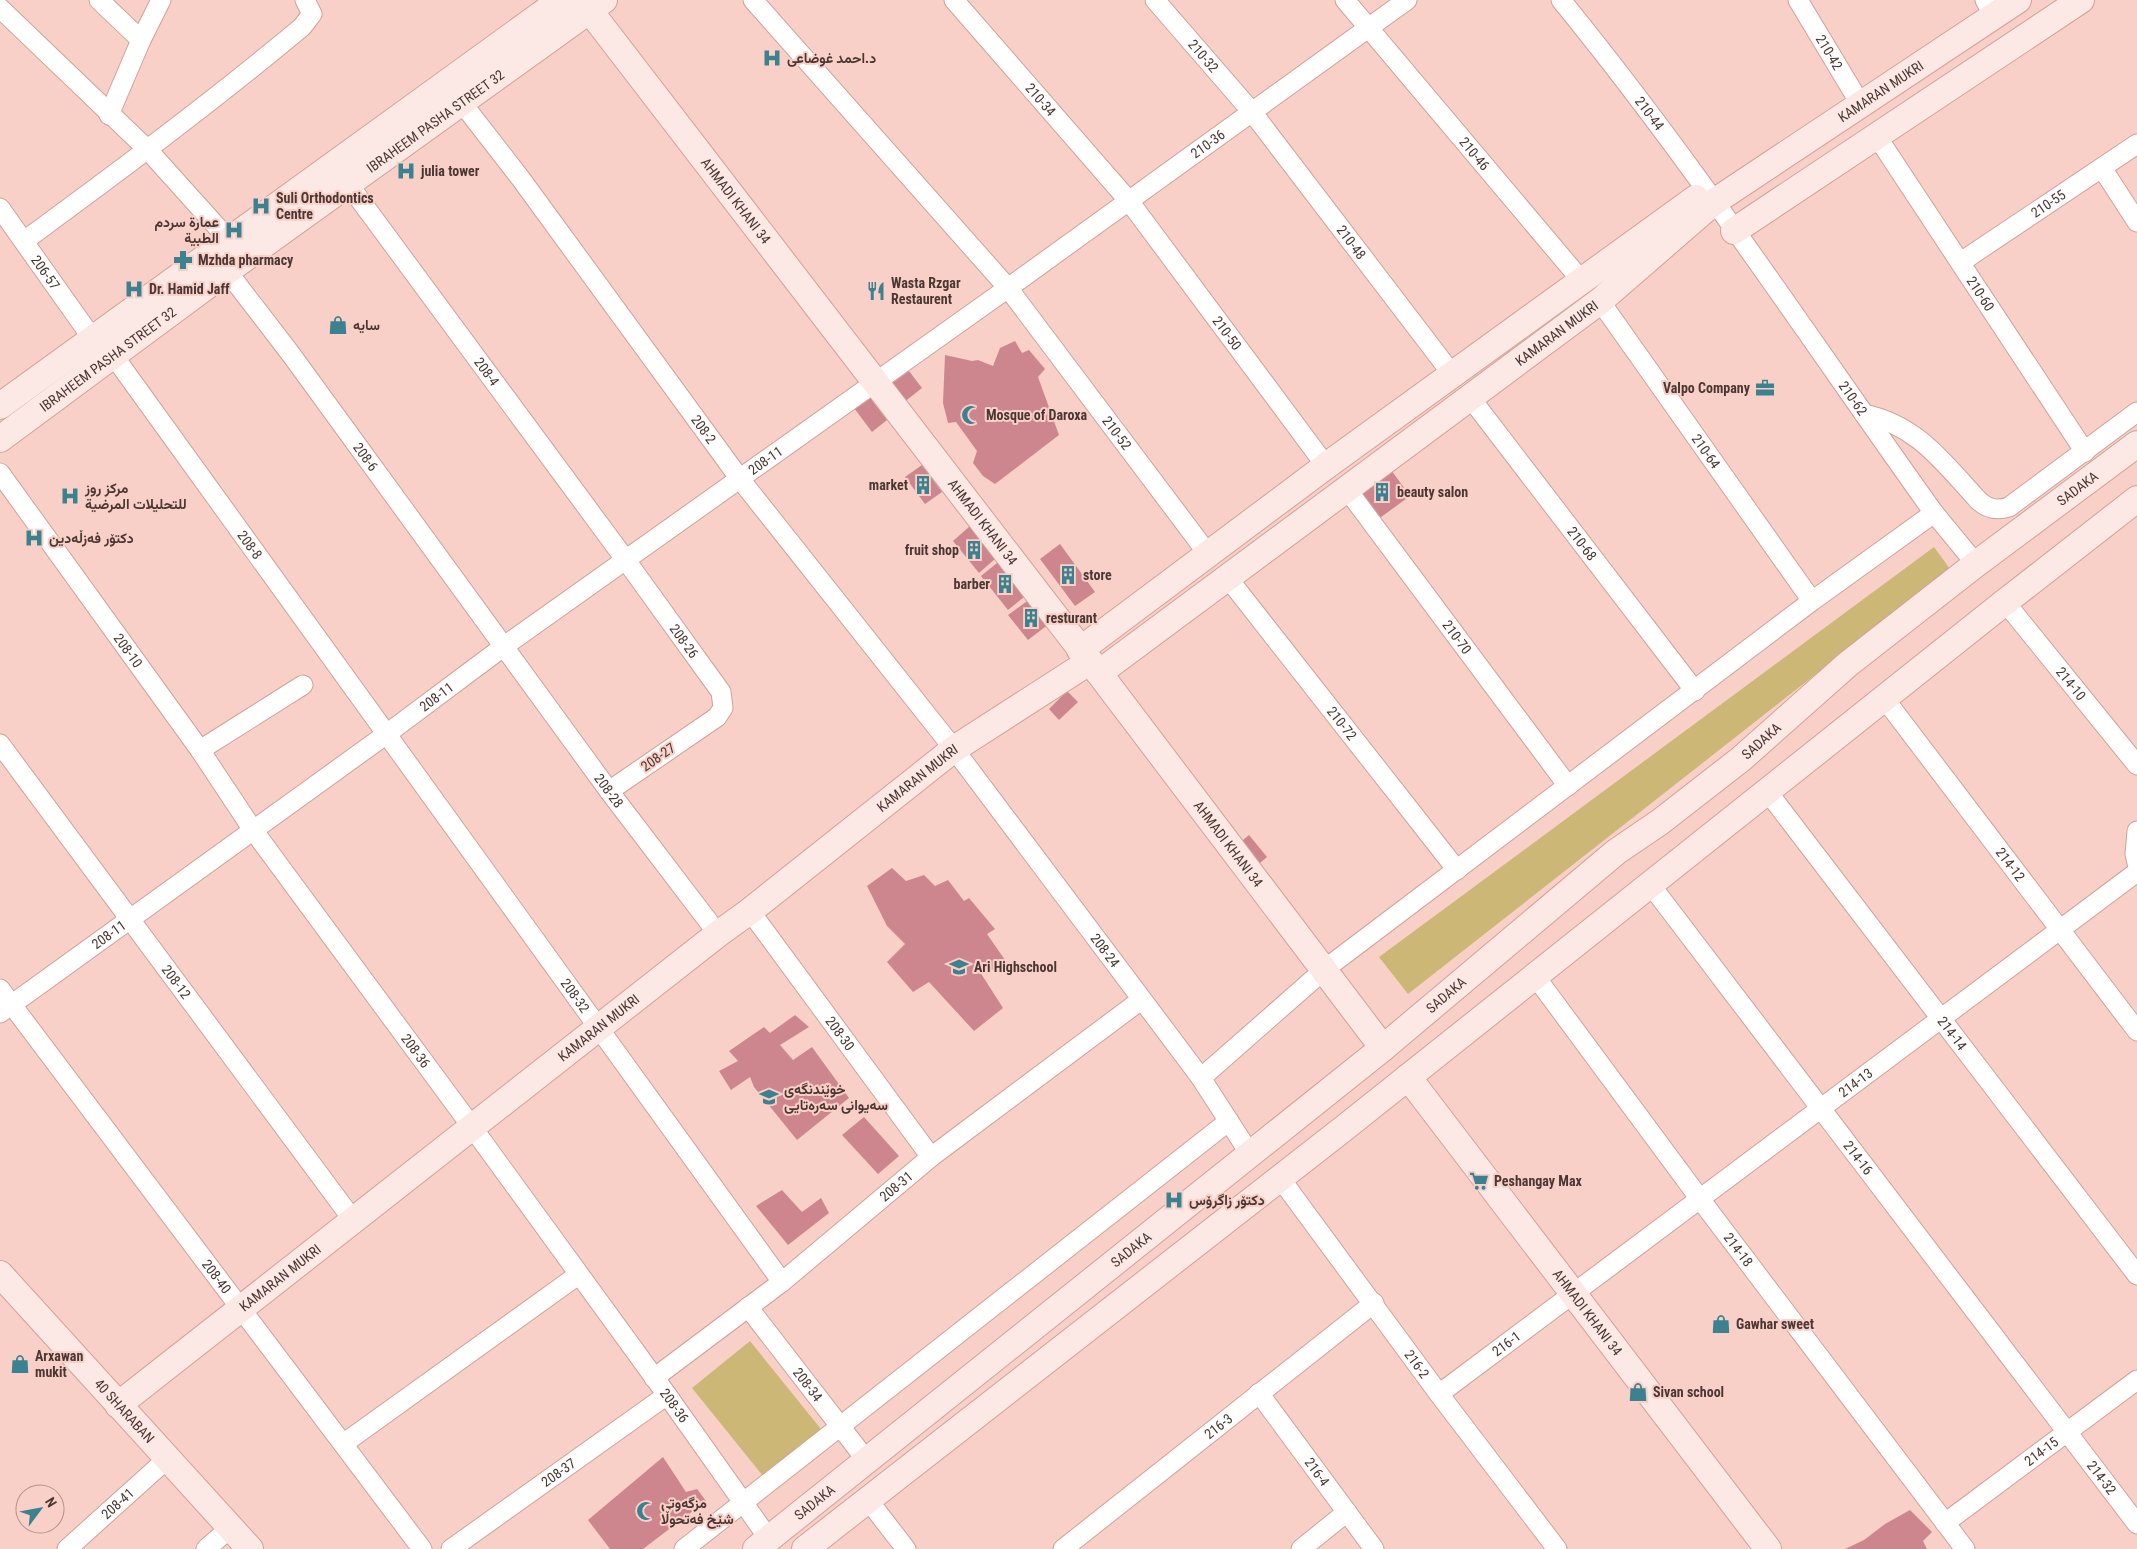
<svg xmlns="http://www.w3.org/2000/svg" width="2137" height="1549" font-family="'Roboto Condensed',Vazirmatn,sans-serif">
  <rect width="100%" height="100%" fill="#f9d0c7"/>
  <g fill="#ccb777">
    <polygon points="1934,547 1950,569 1408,994 1379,957"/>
    <polygon points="750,1341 825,1434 767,1481 692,1388"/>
  </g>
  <g fill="#ce868e">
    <polygon points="1015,341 1022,353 1029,350 1045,369 1038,377 1059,435 995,484 983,476 973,463 977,451 956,422 948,423 943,403 945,355 972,361 978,360 993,366 1000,348"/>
    <polygon points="909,371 922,388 903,403 890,385"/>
    <polygon points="869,396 887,420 872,432 854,408"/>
    <polygon points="1386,463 1410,496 1377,520 1353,487"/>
    <polygon points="922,465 942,492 925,504 905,477"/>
    <polygon points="970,526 996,558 979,573 953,541"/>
    <polygon points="1060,544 1095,592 1075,606 1040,559"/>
    <polygon points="1002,559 1029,593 1008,610 981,576"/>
    <polygon points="1034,596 1053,621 1028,640 1008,615"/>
    <polygon points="1067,691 1078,702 1059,720 1049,709"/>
    <polygon points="1249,835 1267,857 1254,868 1236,846"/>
    <polygon points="892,868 906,881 924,875 935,886 948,880 964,901 969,898 995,929 987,934 1005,960 992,970 980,972 1003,1008 974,1031 929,982 913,992 887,962 905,944 887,926 867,886"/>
    <polygon points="795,1015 809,1027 780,1045 793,1060 812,1047 849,1098 797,1140 754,1087 750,1077 731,1090 719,1071 738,1061 729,1051 764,1027 770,1033"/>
    <polygon points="864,1117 899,1156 878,1174 842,1135"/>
    <polygon points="782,1190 802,1212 821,1198 829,1213 788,1245 756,1206"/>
    <polygon points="663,1457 686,1492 697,1489 706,1501 643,1549 610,1549 588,1520"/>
    <polygon points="1910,1510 1932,1532 1923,1541 1927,1549 1845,1549 1864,1540 1885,1524"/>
  </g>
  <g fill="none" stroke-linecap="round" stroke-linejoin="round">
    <g stroke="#d2a197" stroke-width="21">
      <g id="street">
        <polyline points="99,0 141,40"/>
        <path id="s1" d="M753,0L1008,288L1208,554"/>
        <path id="s2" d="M954,0L1129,201L1326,466"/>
        <path id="s3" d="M1155,0L1252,112L1452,374"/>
        <path id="s4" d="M1345,0L1581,280"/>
        <path id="s5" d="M1561,0C1695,164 1811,341 1934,513L1976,564"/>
        <path id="s6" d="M1798,0L1861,105"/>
        <polyline points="1985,0 1994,16"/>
        <polyline points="0,8 148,150 228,239"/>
        <path id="s7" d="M462,103L521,179L740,479L954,749L1201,1078L1250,1154"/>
        <polyline points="109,115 141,40 161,0"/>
        <path id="s8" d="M1876,135L2085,452"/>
        <polyline points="2102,168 2137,222"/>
        <path id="s9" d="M349,185L625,559L721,692L723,708L717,717L609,791"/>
        <path id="s10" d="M0,208L92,338"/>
        <path d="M24,241C118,172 212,102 302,27L312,14L305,0"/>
        <path id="s11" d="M1961,262L2137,144"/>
        <path id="s12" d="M227,271L290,353L609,791L718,934"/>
        <path id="s13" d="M1600,301L1812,601"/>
        <path id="s14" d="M113,355L782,1282"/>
        <path id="s15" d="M1469,396L1695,691"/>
        <path d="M1864,414C1917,425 1943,462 1978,500C1987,509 1996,511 2009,507L2137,412"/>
        <path id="s16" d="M0,473L200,750L253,830L472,1127L667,1395L769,1539"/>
        <path id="s17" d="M1346,488L1568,786"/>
        <path id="s18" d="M1227,577L1457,870"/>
        <path id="s19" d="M2005,602L2137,765"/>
        <path id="s20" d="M1884,698L2137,1031"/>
        <path id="s21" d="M0,744L353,1220"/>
        <polyline points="200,750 303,685"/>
        <path id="s22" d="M1767,791L2137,1275"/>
        <polyline points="2137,831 2135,854 2137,863"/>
        <path id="s23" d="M1650,884L2137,1524"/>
        <path id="s24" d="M750,911L931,1157"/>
        <path id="s25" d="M1535,976L1700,1199L1965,1549"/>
        <path id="s26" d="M0,989L422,1549"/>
        <path id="s27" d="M0,1013L388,733L503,647L1008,288L1407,0"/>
        <polyline points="1201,1078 1325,969 1812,601 1934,513"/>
        <path id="s28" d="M1280,1178L1439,1394L1557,1549"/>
        <path id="s29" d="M748,1307L867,1461"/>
        <path id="s30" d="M654,1378L782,1282L931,1157L1141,1000"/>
        <path id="s31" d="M1259,1393L1374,1549"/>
        <path id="s32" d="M1439,1394L2137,872"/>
        <polyline points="343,1444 578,1275"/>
        <polyline points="868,1500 906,1549"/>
        <path id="s33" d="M1945,1523L2137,1380"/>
        <path id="s34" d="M67,1549L167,1459"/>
        <polyline points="206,1549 230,1528"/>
        <path id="s35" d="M451,1549L667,1395"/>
        <polyline points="684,1549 1229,1121"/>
        <path id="s36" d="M1063,1549L1374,1303"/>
        <polyline points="1301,1549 1347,1512"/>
      </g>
    </g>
    <g stroke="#d2a197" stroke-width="28">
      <g id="secondary">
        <path id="s37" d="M579,0L590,11L1099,673L1383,1048"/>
        <polyline points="1734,231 2081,0"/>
        <polyline points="0,406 561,0"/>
        <path id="s38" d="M0,439L227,271L604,0"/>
        <polyline points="1080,650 1326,466 1696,198"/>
        <path id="s39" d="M1099,673L1600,301L1714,202L2018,0"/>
        <path id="s40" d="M1408,1077L1768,1549"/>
        <path id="s41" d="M0,1274L250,1549"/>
        <path id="s42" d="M118,1405L718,934L750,911L954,749L1089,662"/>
        <path id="s43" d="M756,1549L1383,1048L1616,852L1660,822L1741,759L1848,664L1976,564L2137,444"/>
        <polyline points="805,1549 1343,1129 2005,602 2137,499"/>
      </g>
    </g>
    <use href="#street" stroke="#fff" stroke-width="19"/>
    <use href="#secondary" stroke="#fce8e4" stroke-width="26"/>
  </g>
  <defs>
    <g id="hospital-bare" transform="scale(1.5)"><path d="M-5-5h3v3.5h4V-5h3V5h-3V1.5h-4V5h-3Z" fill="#3c818f" stroke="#f9d0c7" stroke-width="2.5" paint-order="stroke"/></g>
    <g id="pharmacy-bare" transform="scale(1.5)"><path d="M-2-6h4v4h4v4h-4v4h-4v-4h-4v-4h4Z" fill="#3c818f" stroke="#f9d0c7" stroke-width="2.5" paint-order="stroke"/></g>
    <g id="restaurant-bare" transform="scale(1.5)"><path d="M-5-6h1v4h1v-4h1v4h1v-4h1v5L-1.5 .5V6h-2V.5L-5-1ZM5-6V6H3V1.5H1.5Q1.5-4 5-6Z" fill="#3c818f" stroke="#f9d0c7" stroke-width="2.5" paint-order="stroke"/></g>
    <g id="shop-bare" transform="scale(1.5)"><path d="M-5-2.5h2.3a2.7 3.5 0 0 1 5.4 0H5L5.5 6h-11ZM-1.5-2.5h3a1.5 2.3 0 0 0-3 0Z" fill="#3c818f" stroke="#f9d0c7" stroke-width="2.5" paint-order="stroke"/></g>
    <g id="office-bare" transform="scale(1.5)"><path d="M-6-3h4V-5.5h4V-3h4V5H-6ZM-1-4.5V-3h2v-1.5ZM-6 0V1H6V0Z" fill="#3c818f" stroke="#f9d0c7" stroke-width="2.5" paint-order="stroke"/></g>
    <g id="mosque-bare" transform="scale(1.5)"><path d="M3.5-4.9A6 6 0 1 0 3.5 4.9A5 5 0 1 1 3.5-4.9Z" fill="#3c818f" stroke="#f9d0c7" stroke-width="2.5" paint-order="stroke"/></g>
    <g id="building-bare" transform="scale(1.5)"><path d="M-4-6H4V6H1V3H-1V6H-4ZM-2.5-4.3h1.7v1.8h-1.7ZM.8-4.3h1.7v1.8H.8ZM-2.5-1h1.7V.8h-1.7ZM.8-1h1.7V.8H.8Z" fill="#3c818f" stroke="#f9d0c7" stroke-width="2.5" paint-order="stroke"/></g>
    <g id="school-bare" transform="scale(1.5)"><path d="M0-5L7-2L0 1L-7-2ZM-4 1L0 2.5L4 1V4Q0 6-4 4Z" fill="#3c818f" stroke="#f9d0c7" stroke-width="2.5" paint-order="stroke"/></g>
    <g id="supermarket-bare" transform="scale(1.5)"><path d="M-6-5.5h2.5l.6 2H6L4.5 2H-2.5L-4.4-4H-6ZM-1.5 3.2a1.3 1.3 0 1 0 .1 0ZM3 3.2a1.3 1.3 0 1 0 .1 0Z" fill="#3c818f" stroke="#f9d0c7" stroke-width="2.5" paint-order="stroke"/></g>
  </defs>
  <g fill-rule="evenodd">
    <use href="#hospital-bare" x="772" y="58"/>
    <use href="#hospital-bare" x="406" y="171"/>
    <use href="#hospital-bare" x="261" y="206"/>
    <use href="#hospital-bare" x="234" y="230"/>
    <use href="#pharmacy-bare" x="183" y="260"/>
    <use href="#hospital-bare" x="134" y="289"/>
    <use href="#restaurant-bare" x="876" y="291"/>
    <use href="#shop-bare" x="338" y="325"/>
    <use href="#office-bare" x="1765" y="388"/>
    <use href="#mosque-bare" x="971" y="415"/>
    <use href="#building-bare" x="923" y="485"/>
    <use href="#building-bare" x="1382" y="492"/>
    <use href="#hospital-bare" x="70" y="496"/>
    <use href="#hospital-bare" x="34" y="538"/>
    <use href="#building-bare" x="974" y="550"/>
    <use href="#building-bare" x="1068" y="575"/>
    <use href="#building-bare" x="1005" y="584"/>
    <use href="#building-bare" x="1031" y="618"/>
    <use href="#school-bare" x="959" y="967"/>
    <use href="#school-bare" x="769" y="1097"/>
    <use href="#supermarket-bare" x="1479" y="1181"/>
    <use href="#hospital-bare" x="1174" y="1200"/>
    <use href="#shop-bare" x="1721" y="1324"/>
    <use href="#shop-bare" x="20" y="1364"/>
    <use href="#shop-bare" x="1638" y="1392"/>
    <use href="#mosque-bare" x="646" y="1511"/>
  </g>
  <g text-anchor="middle" stroke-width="4" stroke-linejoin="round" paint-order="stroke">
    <g font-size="14" fill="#4a3632" stroke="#f9d0c7">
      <text dy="5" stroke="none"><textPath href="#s6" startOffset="61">210-42</textPath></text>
      <text dy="5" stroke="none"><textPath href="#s3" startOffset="74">210-32</textPath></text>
      <text dy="5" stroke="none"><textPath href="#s39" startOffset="975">KAMARAN MUKRI</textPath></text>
      <text dy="5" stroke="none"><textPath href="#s2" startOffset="132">210-34</textPath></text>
      <text dy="5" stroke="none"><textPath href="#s5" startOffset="144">210-44</textPath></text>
      <text dy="5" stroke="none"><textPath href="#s38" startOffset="539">IBRAHEEM PASHA STREET 32</textPath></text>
      <text dy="5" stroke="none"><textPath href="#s27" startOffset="1488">210-36</textPath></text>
      <text dy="5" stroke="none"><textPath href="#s4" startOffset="201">210-46</textPath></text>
      <text dy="5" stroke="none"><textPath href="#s37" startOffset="255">AHMADI KHANI 34</textPath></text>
      <text dy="5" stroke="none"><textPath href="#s11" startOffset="105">210-55</textPath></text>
      <text dy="5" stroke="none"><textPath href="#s3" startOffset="312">210-48</textPath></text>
      <text dy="5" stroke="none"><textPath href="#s10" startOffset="79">206-57</textPath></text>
      <text dy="5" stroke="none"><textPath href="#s8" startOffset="190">210-60</textPath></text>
      <text dy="5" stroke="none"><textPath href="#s2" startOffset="431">210-50</textPath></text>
      <text dy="5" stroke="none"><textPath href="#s39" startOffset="570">KAMARAN MUKRI</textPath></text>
      <text dy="5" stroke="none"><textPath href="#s38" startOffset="134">IBRAHEEM PASHA STREET 32</textPath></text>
      <text dy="5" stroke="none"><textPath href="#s9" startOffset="232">208-4</textPath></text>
      <text dy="5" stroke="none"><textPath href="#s5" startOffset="494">210-62</textPath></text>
      <text dy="5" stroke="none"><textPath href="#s7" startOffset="406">208-2</textPath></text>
      <text dy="5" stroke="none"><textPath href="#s1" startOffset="566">210-52</textPath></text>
      <text dy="5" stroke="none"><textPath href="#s13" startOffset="184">210-64</textPath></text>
      <text dy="5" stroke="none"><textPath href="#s12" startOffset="232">208-6</textPath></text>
      <text dy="5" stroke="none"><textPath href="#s27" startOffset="944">208-11</textPath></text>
      <text dy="5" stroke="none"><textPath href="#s43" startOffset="1695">SADAKA</textPath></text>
      <text dy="5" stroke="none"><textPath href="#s37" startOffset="660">AHMADI KHANI 34</textPath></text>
      <text dy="5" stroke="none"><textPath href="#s14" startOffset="234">208-8</textPath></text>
      <text dy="5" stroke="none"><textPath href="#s15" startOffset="186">210-68</textPath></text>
      <text dy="5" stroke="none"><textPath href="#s17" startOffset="186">210-70</textPath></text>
      <text dy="5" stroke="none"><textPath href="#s9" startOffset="566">208-26</textPath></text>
      <text dy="5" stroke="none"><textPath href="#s16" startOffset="219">208-10</textPath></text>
      <text dy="5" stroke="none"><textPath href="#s19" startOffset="105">214-10</textPath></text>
      <text dy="5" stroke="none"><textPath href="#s27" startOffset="539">208-11</textPath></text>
      <text dy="5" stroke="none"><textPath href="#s18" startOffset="186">210-72</textPath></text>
      <text dy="5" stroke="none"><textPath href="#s43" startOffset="1290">SADAKA</textPath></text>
      <text transform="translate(658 757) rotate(-35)" y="5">208-27</text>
      <text dy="5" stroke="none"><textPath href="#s42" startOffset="1016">KAMARAN MUKRI</textPath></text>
      <text dy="5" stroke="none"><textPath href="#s12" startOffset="645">208-28</textPath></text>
      <text dy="5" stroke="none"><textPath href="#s37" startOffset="1065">AHMADI KHANI 34</textPath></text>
      <text dy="5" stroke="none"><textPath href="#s20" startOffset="209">214-12</textPath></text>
      <text dy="5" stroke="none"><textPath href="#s27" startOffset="134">208-11</textPath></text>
      <text dy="5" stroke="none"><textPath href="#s7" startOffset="1064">208-24</textPath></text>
      <text dy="5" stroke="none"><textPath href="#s21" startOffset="296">208-12</textPath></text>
      <text dy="5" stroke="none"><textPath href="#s14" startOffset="790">208-32</textPath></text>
      <text dy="5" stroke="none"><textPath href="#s43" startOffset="885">SADAKA</textPath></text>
      <text dy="5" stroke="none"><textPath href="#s42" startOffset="611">KAMARAN MUKRI</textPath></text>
      <text dy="5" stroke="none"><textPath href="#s22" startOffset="305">214-14</textPath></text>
      <text dy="5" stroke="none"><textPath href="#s24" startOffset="152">208-30</textPath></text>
      <text dy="5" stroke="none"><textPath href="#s16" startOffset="712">208-36</textPath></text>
      <text dy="5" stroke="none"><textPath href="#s32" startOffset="520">214-13</textPath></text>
      <text dy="5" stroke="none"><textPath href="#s23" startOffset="344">214-16</textPath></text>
      <text dy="5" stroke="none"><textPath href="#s30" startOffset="309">208-31</textPath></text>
      <text dy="5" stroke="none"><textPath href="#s43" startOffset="480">SADAKA</textPath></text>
      <text dy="5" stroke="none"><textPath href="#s25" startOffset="341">214-18</textPath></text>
      <text dy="5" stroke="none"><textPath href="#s26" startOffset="360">208-40</textPath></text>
      <text dy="5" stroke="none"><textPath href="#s42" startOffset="206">KAMARAN MUKRI</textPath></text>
      <text dy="5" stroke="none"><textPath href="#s40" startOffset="296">AHMADI KHANI 34</textPath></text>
      <text dy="5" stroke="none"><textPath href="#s32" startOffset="84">216-1</textPath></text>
      <text dy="5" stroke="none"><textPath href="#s28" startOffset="231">216-2</textPath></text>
      <text dy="5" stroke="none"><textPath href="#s29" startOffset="98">208-34</textPath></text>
      <text dy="5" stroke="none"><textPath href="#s16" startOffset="1151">208-36</textPath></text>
      <text dy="5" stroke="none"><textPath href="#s41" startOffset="185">40 SHARABAN</textPath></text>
      <text dy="5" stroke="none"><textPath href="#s36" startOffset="198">216-3</textPath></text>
      <text dy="5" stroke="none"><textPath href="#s33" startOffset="120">214-15</textPath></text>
      <text dy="5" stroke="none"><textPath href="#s31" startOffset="98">216-4</textPath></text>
      <text dy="5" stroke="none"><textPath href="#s35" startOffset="132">208-37</textPath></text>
      <text dy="5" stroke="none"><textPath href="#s23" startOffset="746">214-32</textPath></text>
      <text dy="5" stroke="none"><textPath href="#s43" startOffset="75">SADAKA</textPath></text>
      <text dy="5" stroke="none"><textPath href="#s34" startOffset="68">208-41</textPath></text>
    </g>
    <g font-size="14" font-weight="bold" fill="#4a3632" stroke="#f9d0c7" text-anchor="start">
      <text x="787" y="63">د.احمد غوضاعی</text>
      <text x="421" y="176">julia tower</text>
      <text x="276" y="203">Suli Orthodontics<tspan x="276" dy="16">Centre</tspan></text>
      <text x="219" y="227" text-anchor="end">عمارة سردم<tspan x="219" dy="16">الطبية</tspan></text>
      <text x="198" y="265">Mzhda pharmacy</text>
      <text x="891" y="288">Wasta Rzgar<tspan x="891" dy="16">Restaurent</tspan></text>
      <text x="149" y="294">Dr. Hamid Jaff</text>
      <text x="353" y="330">سایە</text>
      <text x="1750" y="393" text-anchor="end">Valpo Company</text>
      <text x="986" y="420">Mosque of Daroxa</text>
      <text x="908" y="490" text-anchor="end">market</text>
      <text x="85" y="493">مركز روز<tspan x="85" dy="16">للتحليلات المرضية</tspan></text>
      <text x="1397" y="497">beauty salon</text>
      <text x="49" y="543">دکتۆر فەزڵەدین</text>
      <text x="959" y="555" text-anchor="end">fruit shop</text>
      <text x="1083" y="580">store</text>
      <text x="990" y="589" text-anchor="end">barber</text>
      <text x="1046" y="623">resturant</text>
      <text x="974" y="972">Ari Highschool</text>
      <text x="784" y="1094">خوێندنگەی<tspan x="784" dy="16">سەیوانی سەرەتایی</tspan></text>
      <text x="1494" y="1186">Peshangay Max</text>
      <text x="1189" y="1205">دکتۆر زاگرۆس</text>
      <text x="1736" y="1329">Gawhar sweet</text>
      <text x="35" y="1361">Arxawan<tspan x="35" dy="16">mukit</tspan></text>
      <text x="1653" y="1397">Sivan school</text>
      <text x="661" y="1508">مزگەوتی<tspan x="661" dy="16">شێخ فەتحوڵا</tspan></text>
    </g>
  </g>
  <g transform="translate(40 1509) rotate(58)"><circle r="24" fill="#f9d0c7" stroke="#b3928b"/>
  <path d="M0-4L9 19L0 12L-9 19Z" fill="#3c818f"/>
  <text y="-8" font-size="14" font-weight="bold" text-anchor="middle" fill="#4a3632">N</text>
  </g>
</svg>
